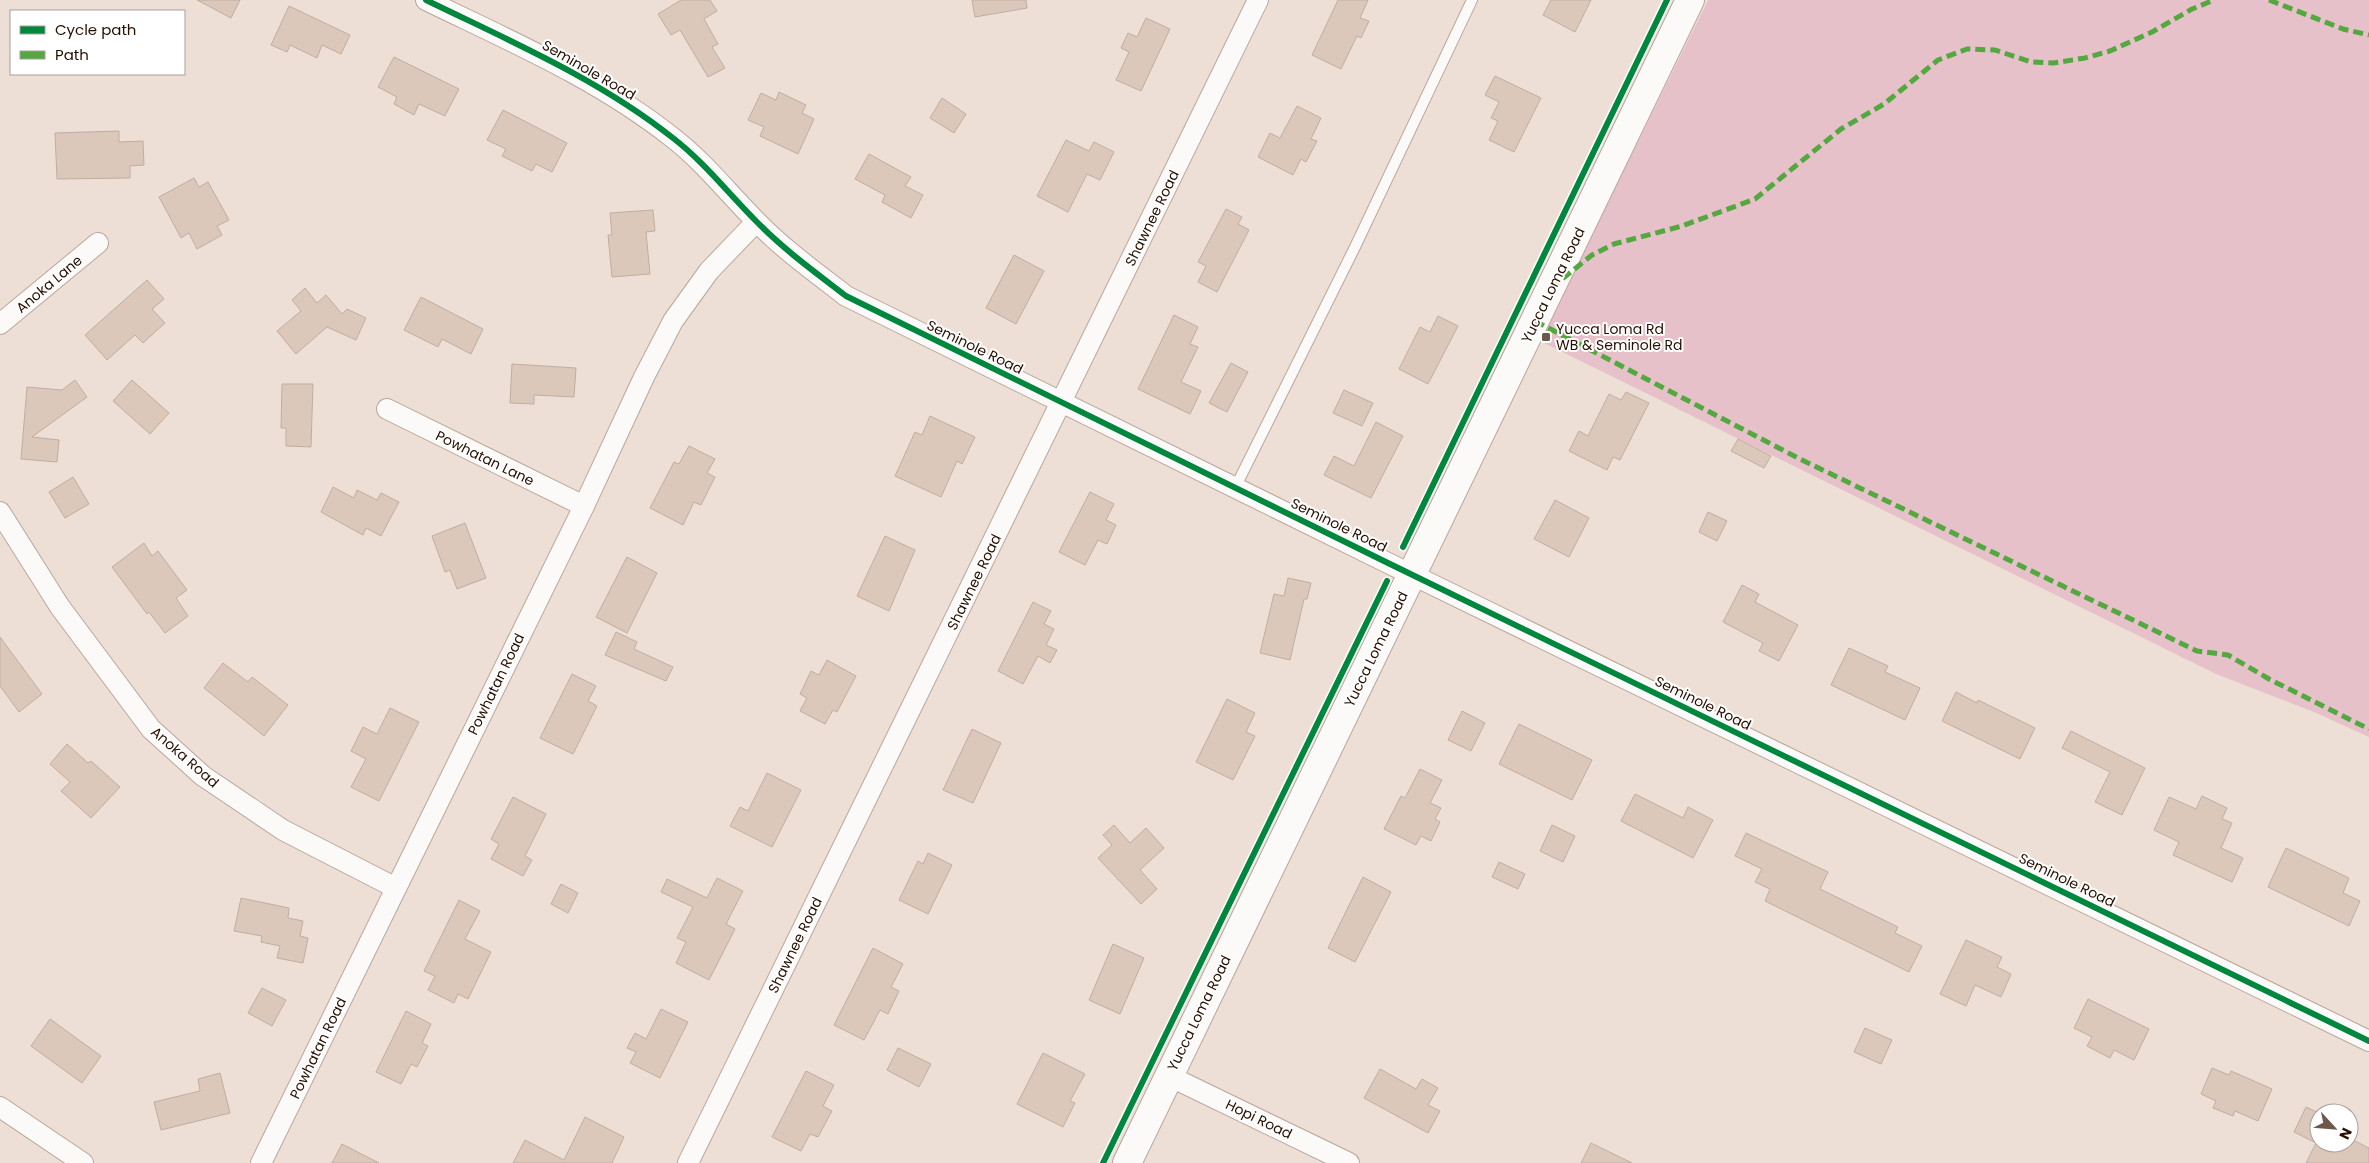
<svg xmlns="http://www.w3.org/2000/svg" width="2369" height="1163" font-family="Poppins,sans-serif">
  <rect width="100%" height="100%" fill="#eedfd6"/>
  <polygon fill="#e7c1c9" points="1708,0 2369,0 2369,737 2314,712 2216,674 1540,341"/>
  <g fill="#dbc8bb" stroke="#c0ada0">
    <polygon points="197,0 240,0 231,18"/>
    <polygon points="681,0 710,0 717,11 704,19 718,44 712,47 725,68 708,77 680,30 671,35 658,14"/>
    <polygon points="972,0 1026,0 1027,8 975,17"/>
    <polygon points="1338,0 1368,0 1360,18 1369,21 1361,38 1357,36 1341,69 1312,55"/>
    <polygon points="1551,0 1591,0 1575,32 1543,15"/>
    <polygon points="289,6 350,35 341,54 322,45 317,58 290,45 287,52 271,45"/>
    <polygon points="1146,18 1170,29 1141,91 1116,80 1129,52 1121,48 1128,33 1137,37"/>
    <polygon points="394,57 459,89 445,116 419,104 414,115 394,104 397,97 378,87"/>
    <polygon points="1495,76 1541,98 1514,152 1489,140 1498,121 1491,118 1499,102 1485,95"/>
    <polygon points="779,92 806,105 802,113 814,119 798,154 760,136 764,127 748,120 761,93 776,100"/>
    <polygon points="942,98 966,114 954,133 930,118"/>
    <polygon points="1297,106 1321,118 1311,139 1317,141 1306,162 1301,159 1293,175 1258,157 1270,133 1280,138"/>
    <polygon points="503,110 567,143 552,172 536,164 532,171 502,156 506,149 487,140"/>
    <polygon points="119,131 119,142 143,141 144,165 130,166 130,178 57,179 55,133"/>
    <polygon points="1066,140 1089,151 1094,142 1114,152 1100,180 1087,174 1068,212 1037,196"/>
    <polygon points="869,154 911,177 905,186 923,195 911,218 882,202 885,195 855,179"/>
    <polygon points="194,178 199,187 208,182 229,220 217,226 222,235 197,249 189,233 181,238 159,197"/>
    <polygon points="1226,209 1242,217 1238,224 1249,230 1217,292 1198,282 1206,266 1198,262"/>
    <polygon points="653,210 655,231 646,232 650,274 612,277 608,235 612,235 610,213"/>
    <polygon points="1014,255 1044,271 1016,324 986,308"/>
    <polygon points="147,280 164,299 152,309 165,323 143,343 135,335 107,360 85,335"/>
    <polygon points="305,288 317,303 326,295 342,314 347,309 366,318 356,340 327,327 296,354 277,331 301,311 292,300"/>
    <polygon points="421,297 483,329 471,354 442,339 438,347 404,330"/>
    <polygon points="1174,315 1198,327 1190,344 1198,347 1181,382 1201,391 1190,414 1138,389"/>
    <polygon points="1438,316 1458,326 1428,384 1399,369 1420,327 1430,332"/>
    <polygon points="1231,363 1248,372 1227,412 1209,403"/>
    <polygon points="512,364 576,368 574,397 534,395 534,404 510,403"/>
    <polygon points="75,380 87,397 32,437 59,440 57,462 21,459 27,387 62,390"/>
    <polygon points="132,380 169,413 150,434 113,401"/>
    <polygon points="282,384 313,384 311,447 286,446 286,428 281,428"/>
    <polygon points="1344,390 1373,403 1362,426 1333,413"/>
    <polygon points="1626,392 1649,403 1620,460 1613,457 1607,470 1569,451 1579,431 1588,436 1609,394 1621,400"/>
    <polygon points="930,416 975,437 962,464 957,461 941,497 895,476 915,432 922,435"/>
    <polygon points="1376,422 1403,436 1371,498 1324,475 1334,456 1354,466"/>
    <polygon points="1738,439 1771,456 1764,468 1731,451"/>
    <polygon points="689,446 715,459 707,473 715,477 701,505 694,502 683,525 650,508 674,462 679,464"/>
    <polygon points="73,477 89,504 65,518 49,492"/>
    <polygon points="333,487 354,498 357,490 377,500 381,493 399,502 381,536 366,528 363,535 321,512"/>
    <polygon points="1090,492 1114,504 1106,520 1116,525 1107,544 1098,540 1085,565 1059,552"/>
    <polygon points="1555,500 1589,518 1569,557 1534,539"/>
    <polygon points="1708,512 1727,521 1717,541 1699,532"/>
    <polygon points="465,523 486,578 457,589 450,570 445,572 432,536"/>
    <polygon points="885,536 915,550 889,611 857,596"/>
    <polygon points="144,543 152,556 158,551 187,590 176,598 188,616 165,633 149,612 147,614 112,567"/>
    <polygon points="627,557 657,573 627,633 596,617"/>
    <polygon points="1288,578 1311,583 1307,599 1304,599 1290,660 1260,653 1274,594 1284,596"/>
    <polygon points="1742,585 1759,594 1755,602 1798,625 1779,661 1759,651 1763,643 1723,622"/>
    <polygon points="1033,602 1051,611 1044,624 1054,629 1046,645 1057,650 1050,663 1038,656 1023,684 998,671"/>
    <polygon points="616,632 637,642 634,649 673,667 666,681 605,655"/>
    <polygon points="0,637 42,694 19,712 0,686"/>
    <polygon points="1849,648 1888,666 1885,672 1920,688 1905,720 1831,685"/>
    <polygon points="827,660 856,676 837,712 833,710 825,724 800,711 807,698 800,694 811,671 819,675"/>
    <polygon points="223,663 248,682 252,677 288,705 264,736 204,688"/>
    <polygon points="572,674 596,686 588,701 597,706 573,754 540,738"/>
    <polygon points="1956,692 1977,703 1978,700 2035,728 2020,759 1942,721"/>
    <polygon points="1227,699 1255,713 1246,732 1255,736 1233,780 1196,762"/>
    <polygon points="390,708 419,722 379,801 351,787 366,759 351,751 363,727 377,734"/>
    <polygon points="1462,711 1485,723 1471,751 1448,740"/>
    <polygon points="1519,724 1592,760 1572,800 1499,764"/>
    <polygon points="972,729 1001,743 973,803 943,790"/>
    <polygon points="2071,731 2145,768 2122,815 2095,802 2110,772 2062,748"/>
    <polygon points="67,744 88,763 91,761 120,787 91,818 61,791 70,782 50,764"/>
    <polygon points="1420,769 1442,780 1430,803 1441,808 1435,819 1440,822 1431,841 1421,836 1416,845 1384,829 1401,796 1405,798"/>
    <polygon points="767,773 801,790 772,847 730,826 740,807 748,811"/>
    <polygon points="1635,794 1683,818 1688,807 1713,820 1693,858 1621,821"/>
    <polygon points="2202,796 2227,808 2222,819 2232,823 2221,848 2243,858 2232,882 2173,855 2179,842 2154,830 2169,797 2196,809"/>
    <polygon points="513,797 546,814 525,856 532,860 523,876 491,859 499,844 491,839"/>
    <polygon points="1114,825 1130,843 1146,828 1164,848 1140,870 1157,889 1141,904 1098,858 1112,845 1103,835"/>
    <polygon points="1552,825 1575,836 1563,862 1540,851"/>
    <polygon points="1746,833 1828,872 1820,889 1898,927 1895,933 1922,946 1909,972 1765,901 1770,889 1755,882 1762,869 1735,856"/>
    <polygon points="2286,848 2349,878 2343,893 2360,901 2349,926 2268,887"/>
    <polygon points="928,853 952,865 928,914 899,900 918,861 923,864"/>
    <polygon points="1499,862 1525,874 1518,889 1492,877"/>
    <polygon points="1363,877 1391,892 1355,962 1328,948"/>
    <polygon points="717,878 743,891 726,924 735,929 709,980 676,963 686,942 677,938 693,907 661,892 667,879 707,898"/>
    <polygon points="561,884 578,893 568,913 551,904"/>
    <polygon points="241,898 289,908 288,918 303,921 300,936 308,938 303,963 277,958 280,946 261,942 262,936 234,931"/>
    <polygon points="459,900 480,911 465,939 491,952 468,999 458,994 454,1003 428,990 435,976 424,971"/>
    <polygon points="1966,940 2002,957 1997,967 2011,974 2001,997 1975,985 1966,1006 1940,994"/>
    <polygon points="1113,944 1144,958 1120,1014 1089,1000"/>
    <polygon points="873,948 903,964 891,987 899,991 888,1014 880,1010 864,1040 834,1025"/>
    <polygon points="262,988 286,1000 272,1026 248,1013"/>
    <polygon points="2088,999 2149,1029 2134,1060 2114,1050 2110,1058 2087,1046 2092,1037 2074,1028"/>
    <polygon points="661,1009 688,1022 660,1078 630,1063 636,1052 627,1048 635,1033 646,1039"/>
    <polygon points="406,1011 431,1024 422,1043 428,1046 417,1067 411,1064 401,1084 376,1072"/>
    <polygon points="50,1019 101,1056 82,1083 31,1046"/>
    <polygon points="1865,1028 1892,1040 1881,1064 1854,1052"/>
    <polygon points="898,1048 931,1064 919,1087 887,1070"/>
    <polygon points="1043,1053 1085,1074 1070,1101 1075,1103 1063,1127 1017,1104"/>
    <polygon points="2212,1068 2229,1075 2231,1071 2272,1089 2258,1121 2235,1111 2233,1116 2213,1108 2216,1101 2201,1094"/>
    <polygon points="1380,1069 1416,1089 1422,1079 1438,1088 1428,1105 1440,1111 1428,1133 1364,1098"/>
    <polygon points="806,1071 834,1085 823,1106 832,1111 818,1137 810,1134 801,1151 772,1137"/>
    <polygon points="220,1073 230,1113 161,1130 154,1102 200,1091 198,1079"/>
    <polygon points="2306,1107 2319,1113 2319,1143 2349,1143 2349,1138 2369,1148 2369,1163 2306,1163 2316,1143 2294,1132"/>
    <polygon points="585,1117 624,1137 612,1163 513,1163 525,1140 564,1160"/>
    <polygon points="1591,1143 1632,1163 1581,1163"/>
    <polygon points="342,1144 379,1163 332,1163"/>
  </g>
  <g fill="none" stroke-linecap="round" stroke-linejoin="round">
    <g stroke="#b9a69a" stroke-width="12">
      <polyline id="service" points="1235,488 1355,247 1472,0"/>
    </g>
    <g stroke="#b9a69a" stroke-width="22">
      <g id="minor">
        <path d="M426,0C510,41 599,79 673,138C704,162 728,193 756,221C783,249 815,272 846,296L1388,563L2369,1041"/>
        <polyline points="0,324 98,243"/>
        <polyline points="387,409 584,506"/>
        <polyline points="0,512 60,607 151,729 203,776 283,830 396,888"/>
        <polyline points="1169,1076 1349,1163"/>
        <polyline points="0,1107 83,1163"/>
        <polyline points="261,1163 584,506 644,377 673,321 709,271 756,222"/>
        <polyline points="688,1163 1258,0"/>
      </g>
    </g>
    <g stroke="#b9a69a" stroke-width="30">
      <polyline id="secondary" points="1127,1163 1690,0"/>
    </g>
    <use href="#service" stroke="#fcfaf9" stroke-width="10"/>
    <use href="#minor" stroke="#fcfaf9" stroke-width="20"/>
    <use href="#secondary" stroke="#fcfaf9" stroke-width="28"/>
    <g stroke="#53a840" stroke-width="5" stroke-dasharray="10 5" stroke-linecap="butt">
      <polyline points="2269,0 2343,29 2369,35"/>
      <polyline points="1551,288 1592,255 1614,244 1682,226 1755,199 1841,129 1884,104 1938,60 1967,49 1995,50 2031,62 2053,63 2085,58 2110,51 2152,32 2192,9 2214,0"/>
      <polyline points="1535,321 1800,459 2197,651 2228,655 2269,679 2369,729"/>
    </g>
    <g stroke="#fff" stroke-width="9">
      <g id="cycleway">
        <path d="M426,0C510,41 599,79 673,138C704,162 728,193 756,221C783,249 815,272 846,296L1388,563L2369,1041"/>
        <polyline points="1403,547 1667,0"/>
        <polyline points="1103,1163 1387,581"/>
      </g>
    </g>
    <use href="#cycleway" stroke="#00873e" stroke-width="6"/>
  </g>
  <rect fill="#6d584b" stroke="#fff" stroke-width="2" x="1541" y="332" width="10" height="10" rx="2.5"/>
  <g text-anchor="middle" stroke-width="4" stroke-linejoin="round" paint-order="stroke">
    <g font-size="14" fill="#270f00" stroke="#fff">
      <text transform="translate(589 70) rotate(30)" y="5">Seminole Road</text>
      <text transform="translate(1152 218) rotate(-64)" y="5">Shawnee Road</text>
      <text transform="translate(49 284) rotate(-40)" y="5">Anoka Lane</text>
      <text transform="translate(1553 285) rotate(-64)" y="5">Yucca Loma Road</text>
      <text transform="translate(975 347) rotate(26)" y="5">Seminole Road</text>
      <text transform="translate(485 458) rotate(26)" y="5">Powhatan Lane</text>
      <text transform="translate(1339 525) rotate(26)" y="5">Seminole Road</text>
      <text transform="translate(974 582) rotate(-64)" y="5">Shawnee Road</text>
      <text transform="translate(1376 649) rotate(-64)" y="5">Yucca Loma Road</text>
      <text transform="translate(496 684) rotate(-64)" y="5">Powhatan Road</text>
      <text transform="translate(1703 703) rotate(26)" y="5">Seminole Road</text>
      <text transform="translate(185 757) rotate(41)" y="5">Anoka Road</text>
      <text transform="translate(2067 880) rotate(26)" y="5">Seminole Road</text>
      <text transform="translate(795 945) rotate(-64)" y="5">Shawnee Road</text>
      <text transform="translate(1199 1013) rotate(-64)" y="5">Yucca Loma Road</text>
      <text transform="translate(318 1048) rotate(-64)" y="5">Powhatan Road</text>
      <text transform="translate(1259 1119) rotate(26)" y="5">Hopi Road</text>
    </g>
    <g font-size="14" fill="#270f00" stroke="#fff" text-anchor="start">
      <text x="1556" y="334">Yucca Loma Rd<tspan x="1556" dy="16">WB &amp; Seminole Rd</tspan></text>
    </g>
  </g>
  <rect x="10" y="10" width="175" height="65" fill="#ffffff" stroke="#a99f99"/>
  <rect x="20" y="26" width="25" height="8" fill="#00873e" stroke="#a99f99"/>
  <text x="55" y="35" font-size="15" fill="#270f00">Cycle path</text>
  <rect x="20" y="51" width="25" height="8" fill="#53a840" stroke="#a99f99"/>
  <text x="55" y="60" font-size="15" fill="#270f00">Path</text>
  <g transform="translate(2334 1128) rotate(116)"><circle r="24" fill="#ffffff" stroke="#a99f99"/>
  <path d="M0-4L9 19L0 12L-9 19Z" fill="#6d584b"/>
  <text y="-8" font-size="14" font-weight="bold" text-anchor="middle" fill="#270f00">N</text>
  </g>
</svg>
